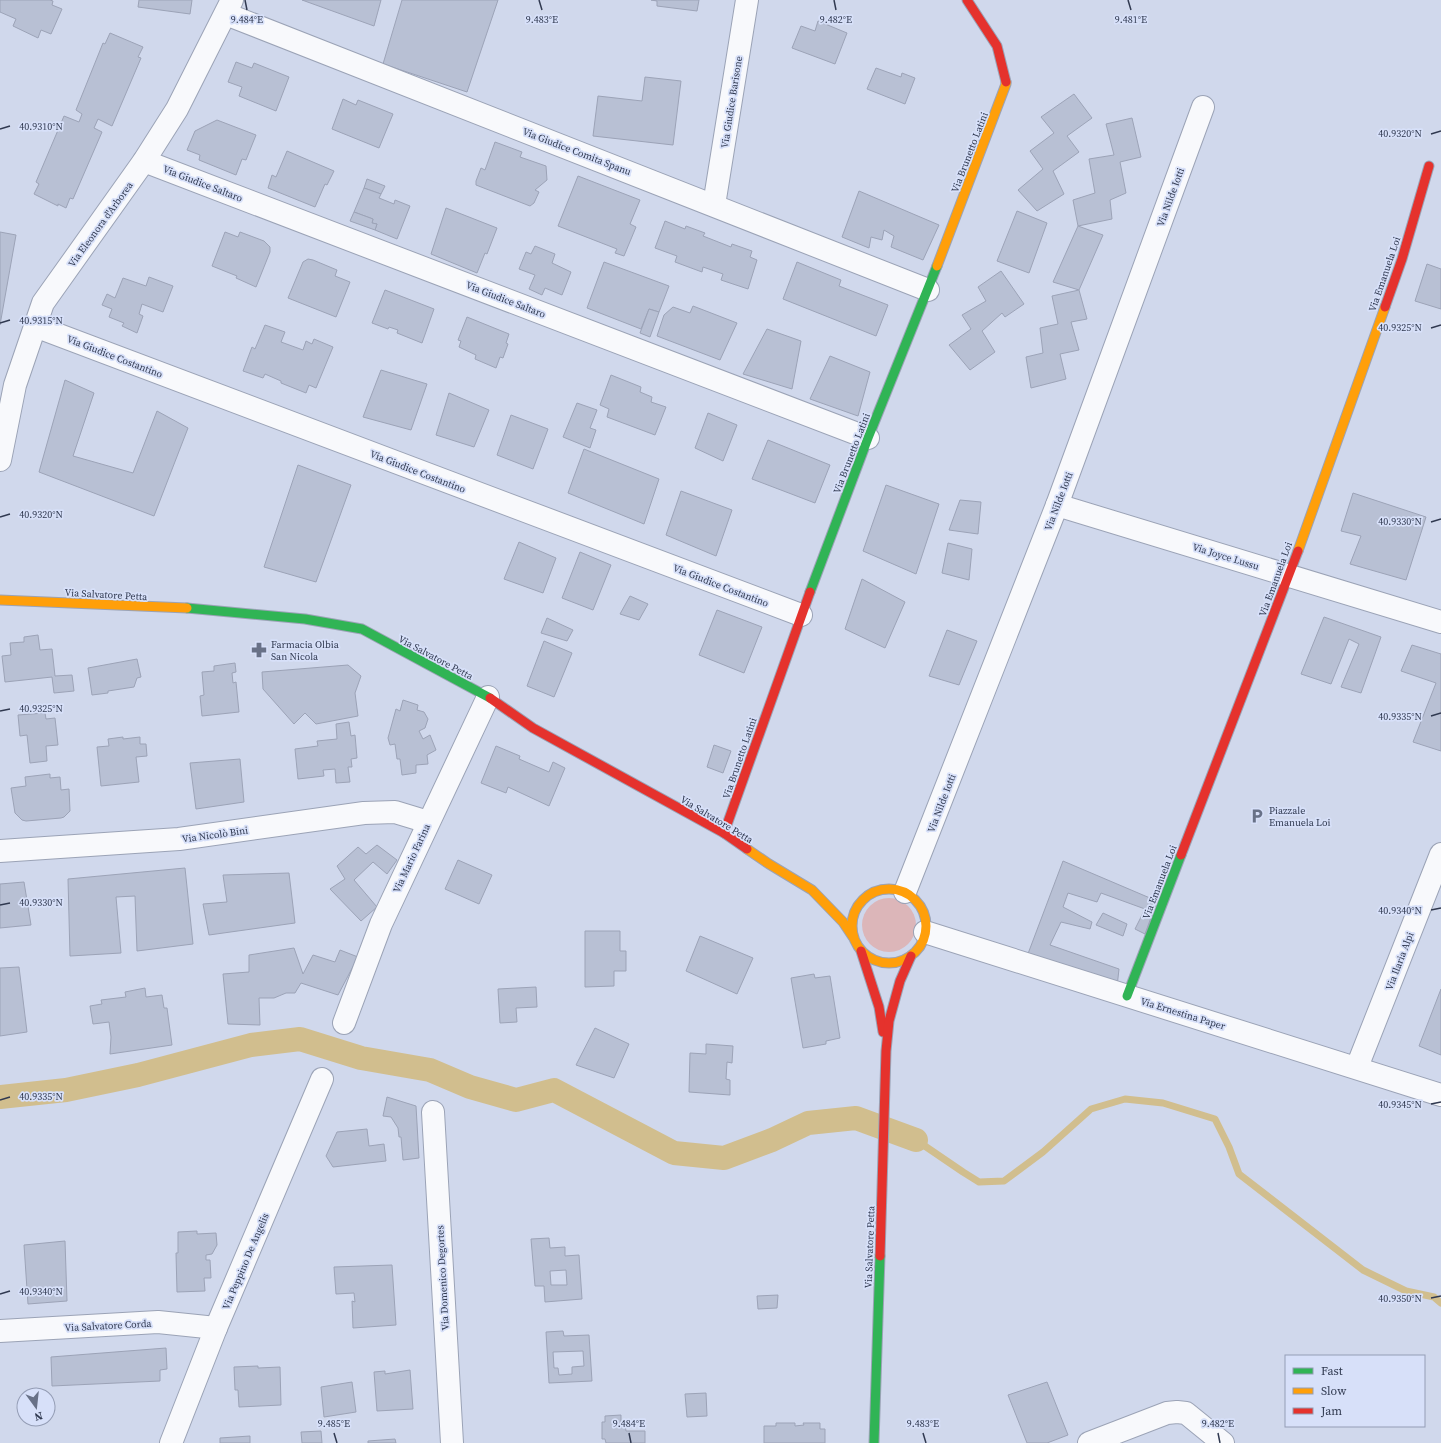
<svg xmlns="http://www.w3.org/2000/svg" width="1441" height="1443" font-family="'Source Serif 4',serif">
  <rect width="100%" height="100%" fill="#d0d8ec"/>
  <circle fill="#dcb6b9" cx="889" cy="925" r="27"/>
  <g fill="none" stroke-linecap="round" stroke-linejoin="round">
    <polyline stroke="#d1be8e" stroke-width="7" points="916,1140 963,1172 979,1182 1004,1181 1043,1152 1091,1109 1125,1099 1163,1103 1215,1119 1229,1147 1239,1174 1363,1270 1406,1291 1434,1297 1441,1303"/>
    <polyline stroke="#d1be8e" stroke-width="24" points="0,1097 66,1090 138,1075 251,1045 300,1039 361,1058 430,1070 470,1087 516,1100 554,1090 674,1153 724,1158 772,1140 808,1123 856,1118 916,1140"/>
  </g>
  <g fill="#b8c0d4" stroke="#9ca3b7" fill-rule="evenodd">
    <polygon points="0,0 50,0 53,1 52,5 62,9 51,34 41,30 38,38 13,26 16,19 0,12"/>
    <polygon points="139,0 192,0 190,14 138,7"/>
    <polygon points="302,0 381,0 374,26"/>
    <polygon points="402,0 498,0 467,92 383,64"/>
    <polygon points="651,0 699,0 697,11 657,6 657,1"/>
    <polygon points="818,21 847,33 835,64 792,48 801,26 815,31"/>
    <polygon points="110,33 143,47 138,57 141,58 112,126 98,119 94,128 102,132 73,199 70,198 66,208 58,204 58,206 34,194 39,184 36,182 64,116 79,122 82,114 76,110 103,43 105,44"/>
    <polygon points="236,62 252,68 254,63 289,77 276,111 239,96 242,87 228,82"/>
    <polygon points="876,68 901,77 902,73 915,78 905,104 867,89"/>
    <polygon points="645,77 681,81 673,145 593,136 598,96 642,101"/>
    <polygon points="1074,94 1092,118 1067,136 1079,152 1053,171 1064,194 1037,211 1018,190 1043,169 1030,151 1054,133 1041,117"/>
    <polygon points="343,99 356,105 358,100 393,114 379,148 332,129"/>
    <polygon points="1132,118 1141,157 1120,162 1126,193 1110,200 1112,219 1078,226 1073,200 1095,193 1089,159 1114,155 1106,124"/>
    <polygon points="217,120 256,135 246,160 242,159 236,175 199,160 200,155 187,150 195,131"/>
    <polygon points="495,142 522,152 520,157 546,166 547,180 535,190 539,192 534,203 530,206 476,185 476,181 481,168 485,170"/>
    <polygon points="287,151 334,171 327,185 325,184 315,207 268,188 272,175 276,177"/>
    <polygon points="578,176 640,200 630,224 636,227 624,256 615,253 617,249 558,226"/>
    <polygon points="367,179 385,186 381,194 364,188"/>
    <polygon points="364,188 381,194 379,198 394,204 395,200 410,206 397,239 375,230 377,224 372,223 373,219 354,212"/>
    <polygon points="859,191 939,225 923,260 891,247 894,236 884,230 882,240 871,237 869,248 842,237"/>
    <polygon points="446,208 497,228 487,254 485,253 477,273 431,254"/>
    <polygon points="1017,211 1047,223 1029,273 997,261"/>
    <polygon points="354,212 373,219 372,223 377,224 375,230 350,221"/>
    <polygon points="665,221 685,229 686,226 705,233 703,236 731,247 732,244 752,251 750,257 757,260 748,289 721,280 723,274 703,267 702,272 675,262 677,256 655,248"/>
    <polygon points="1078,226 1103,235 1079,290 1053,282"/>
    <polygon points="0,232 16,235 0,325"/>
    <polygon points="225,232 238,237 240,232 264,241 270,247 270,252 256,287 236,278 237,276 212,266"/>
    <polygon points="535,246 555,254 552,263 571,272 562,295 545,288 542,295 529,289 535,275 519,269 526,252 531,254"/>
    <polygon points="308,259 313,260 337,270 335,276 350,282 336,317 288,298 303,262"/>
    <polygon points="604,262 669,286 659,312 649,309 641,329 587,308"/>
    <polygon points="797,262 841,280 839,286 888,305 876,336 783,299"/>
    <polygon points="1427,264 1441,269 1441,309 1415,301"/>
    <polygon points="1001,271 1024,304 1005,317 1002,313 982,331 995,352 970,370 949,345 971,329 962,315 986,301 978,287"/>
    <polygon points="149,277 173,286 163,312 142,304 139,314 143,316 137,333 122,326 124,323 109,317 112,309 102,305 107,294 115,298 123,278 146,286"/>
    <polygon points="385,290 434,309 422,343 397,333 398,330 389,327 388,329 372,323"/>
    <polygon points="1079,290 1087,319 1071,322 1079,350 1060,354 1066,379 1031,388 1026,357 1043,353 1040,328 1058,324 1052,296"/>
    <polygon points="693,306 737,323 720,360 657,336 664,315 673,307 690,313"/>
    <polygon points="649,309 659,312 650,337 640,333"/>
    <polygon points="467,317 509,334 506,343 508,344 503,358 500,357 496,368 475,359 476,355 459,347 461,341 458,340"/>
    <polygon points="265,325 285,332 281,342 303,350 306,341 312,344 314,339 333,347 316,388 309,385 306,393 281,383 281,381 265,374 263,378 243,371 252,347 255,349"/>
    <polygon points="767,329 801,341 792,389 743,374"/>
    <polygon points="830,356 870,372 858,416 810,399"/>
    <polygon points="381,370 427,384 411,430 363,417"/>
    <polygon points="611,375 641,387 640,392 652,397 651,402 666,407 655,435 607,417 609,409 600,405"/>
    <polygon points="65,380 94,393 73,456 133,473 157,411 188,428 154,516 39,472"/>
    <polygon points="449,393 489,410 474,447 436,435"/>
    <polygon points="577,403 597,410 590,428 596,430 590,448 563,437"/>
    <polygon points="708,413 737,425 723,461 695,448"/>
    <polygon points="511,415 548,429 533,469 497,455"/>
    <polygon points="768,440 830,465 815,503 752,479"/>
    <polygon points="584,449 659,479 644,524 568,493"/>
    <polygon points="298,465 351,485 316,582 264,567"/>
    <polygon points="886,485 939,504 916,574 863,551"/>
    <polygon points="681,491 732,510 716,556 666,535"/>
    <polygon points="1353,493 1426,517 1406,580 1350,564 1361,536 1341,531"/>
    <polygon points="960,500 981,502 978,534 949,530"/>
    <polygon points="519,542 556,558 543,593 504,579"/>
    <polygon points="948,543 972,549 969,580 942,573"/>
    <polygon points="580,552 611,565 593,610 562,598"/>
    <polygon points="862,579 905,602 885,648 845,629"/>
    <polygon points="630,596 648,604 639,620 620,614"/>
    <polygon points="717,610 762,627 744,673 699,655"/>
    <polygon points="1324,617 1381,637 1361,693 1341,687 1359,644 1349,639 1331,684 1301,674"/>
    <polygon points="547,618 573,630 567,641 541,633"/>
    <polygon points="947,630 977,641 959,685 929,676"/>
    <polygon points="38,635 40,650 52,649 55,676 72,675 74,691 54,693 52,677 5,682 2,656 11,655 10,643 24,642 24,637"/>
    <polygon points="544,641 572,653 554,697 527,686"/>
    <polygon points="1412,645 1441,654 1441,751 1413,742 1436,683 1401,671"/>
    <polygon points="137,659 141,677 137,678 134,687 108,691 108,693 92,695 88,668"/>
    <polygon points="235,663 236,672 232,673 233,683 236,682 239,712 202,716 200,696 204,695 202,672 214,671 214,666"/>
    <polygon points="348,665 361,676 355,693 358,716 316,724 305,713 294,724 263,689 262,672"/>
    <polygon points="403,700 418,705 417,710 424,712 428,719 425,728 419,731 423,739 430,735 436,750 427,755 428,764 416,765 416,773 402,775 400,759 397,759 395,744 390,745 388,738 396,709 400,711"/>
    <polygon points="45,713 46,719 55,718 58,745 46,746 47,761 30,763 27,735 20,736 18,715"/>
    <polygon points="349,722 351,736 355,735 357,758 351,759 352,767 348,767 350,782 336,783 335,769 323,770 324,776 298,779 295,749 318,746 317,741 337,739 336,724"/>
    <polygon points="123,737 123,739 140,737 140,744 146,744 147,756 136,757 139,782 101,786 97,747 109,746 108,739"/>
    <polygon points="714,745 731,751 723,773 707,767"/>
    <polygon points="496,746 520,756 519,759 549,772 553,762 565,768 549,806 508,787 506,793 481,783"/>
    <polygon points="240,759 244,802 196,809 190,763"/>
    <polygon points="50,774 50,778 60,777 61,790 69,789 70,811 64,817 61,818 26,821 22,820 15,813 11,788 26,786 25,777"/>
    <polygon points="377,845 397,860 387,874 373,862 354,880 377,907 361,921 330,889 345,879 337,866 358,847 366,854"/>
    <polygon points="458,860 492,875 479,904 445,889"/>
    <polygon points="1063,861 1157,901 1145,934 1135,929 1145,909 1101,893 1097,902 1068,893 1063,907 1092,922 1090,929 1061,922 1050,945 1119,969 1117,987 1026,959"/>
    <polygon points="185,868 193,944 137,951 135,896 116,897 121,953 70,956 68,879"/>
    <polygon points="289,873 295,923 209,935 203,904 227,902 223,875"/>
    <polygon points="24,882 31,925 0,928 0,884"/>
    <polygon points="1103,913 1127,924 1123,936 1096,925"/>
    <polygon points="585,931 620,931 620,951 626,951 626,971 614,971 614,986 585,987"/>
    <polygon points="700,936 753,958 737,994 686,971"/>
    <polygon points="294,948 303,974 313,955 335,962 340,950 358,957 338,995 301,983 295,993 286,993 274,998 259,998 260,1025 228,1024 223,974 249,972 249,955"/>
    <polygon points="19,967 27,1032 0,1036 0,968"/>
    <polygon points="814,974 815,978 830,976 840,1038 826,1041 826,1044 803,1048 791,978"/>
    <polygon points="536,987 537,1007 516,1008 517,1022 500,1023 498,989"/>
    <polygon points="145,988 146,997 162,995 164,1008 167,1008 172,1045 110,1054 111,1037 109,1022 93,1024 90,1006 102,1004 101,1000 126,997 125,992"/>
    <polygon points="1441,989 1441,1055 1419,1046"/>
    <polygon points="595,1028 629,1044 614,1078 576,1065"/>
    <polygon points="706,1044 733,1046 732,1063 727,1062 726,1079 730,1080 730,1095 689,1092 690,1053 706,1054"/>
    <polygon points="387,1097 416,1106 419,1158 403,1160 401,1137 399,1137 398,1128 391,1117 383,1116"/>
    <polygon points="367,1129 369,1146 384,1144 386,1161 333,1167 326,1156 337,1132"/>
    <polygon points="197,1231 197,1234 216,1233 217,1245 212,1254 206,1255 206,1260 210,1260 211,1278 204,1278 205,1291 177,1292 176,1253 178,1253 178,1232"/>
    <path d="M549,1238L550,1248L565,1247V1256L579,1255L582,1299L545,1302L544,1286H535L531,1239ZM566,1270L567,1285H551L550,1271Z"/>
    <polygon points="65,1241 67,1301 28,1304 24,1245"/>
    <polygon points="392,1265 396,1325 353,1328 352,1301 355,1302 354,1293 336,1294 334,1267"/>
    <polygon points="778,1295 777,1308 758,1309 757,1296"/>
    <path d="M563,1331L564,1336L589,1335L592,1381L549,1383L546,1332ZM583,1351L584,1366L572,1367V1374L559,1375L558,1368H554L553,1352Z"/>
    <polygon points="166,1348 167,1369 160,1370 160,1381 52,1386 51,1357"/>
    <polygon points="258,1366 258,1368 280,1367 281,1405 239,1407 238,1390 235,1390 234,1367"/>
    <polygon points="410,1370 413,1409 377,1411 374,1372 385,1371 385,1374"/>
    <polygon points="352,1382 356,1412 324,1417 321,1387"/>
    <polygon points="1047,1382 1068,1435 1047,1443 1027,1443 1008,1395"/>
    <polygon points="706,1393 707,1416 687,1417 685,1394"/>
    <polygon points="621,1415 621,1425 625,1425 626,1431 645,1431 645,1443 606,1443 605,1439 602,1439 602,1422 605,1422 605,1416"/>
    <polygon points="776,1423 795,1423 795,1426 804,1425 803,1423 820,1423 820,1429 825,1429 825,1443 764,1443 764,1426 776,1426"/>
    <polygon points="321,1431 322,1443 302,1443 301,1432"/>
    <polygon points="250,1436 250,1443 220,1443 220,1438"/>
    <polygon points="395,1439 396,1443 368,1443 368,1441"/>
  </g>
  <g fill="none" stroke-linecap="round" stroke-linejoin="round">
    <g stroke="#9ba3b6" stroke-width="24">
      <g id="street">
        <polyline points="226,14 928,290"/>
        <polyline points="144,161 868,438"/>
        <polyline points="714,205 747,0"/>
        <polyline points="35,326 801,615"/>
        <polyline points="0,460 15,385 43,303 144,161 177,109 232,0"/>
        <polyline points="1057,505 1441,622"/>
        <polyline points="0,851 179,839 364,813 395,812 428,822"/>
        <polyline points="905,892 1057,505 1203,107"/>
        <polyline points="925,932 1441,1095"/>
        <polyline points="344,1023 381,924 488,697"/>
        <polyline points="1357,1067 1441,854"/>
        <polyline points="433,1112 452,1443"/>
        <polyline points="0,1331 158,1322 216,1328"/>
        <polyline points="171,1443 216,1328 322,1079"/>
        <polyline points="1089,1443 1167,1413 1177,1412 1186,1413 1223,1443"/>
      </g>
    </g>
    <g stroke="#9ba3b6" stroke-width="11">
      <g id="fast">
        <polyline points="810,592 868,438 937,266"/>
        <polyline points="187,608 305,619 362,629 490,698"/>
        <polyline points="1127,996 1181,855"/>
        <polyline points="874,1443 880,1256"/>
      </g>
    </g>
    <g stroke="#9ba3b6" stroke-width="11">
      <g id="slow">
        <polyline points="937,266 1006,84 1006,82"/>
        <polyline points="1298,551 1385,307"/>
        <polyline points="0,600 187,608"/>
        <polyline points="747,849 769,864 812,890 843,922 853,937"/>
        <circle cx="889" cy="926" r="37"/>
      </g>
    </g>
    <g stroke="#9ba3b6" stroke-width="11">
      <g id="jam">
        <polyline points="967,0 997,46 1006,82"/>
        <polyline points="1385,307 1402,259 1429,166"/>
        <polyline points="490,698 533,728 724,833 747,849"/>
        <polyline points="724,833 810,592"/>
        <polyline points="1181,855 1298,551"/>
        <polyline points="861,951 879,1007 883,1032"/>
        <polyline points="880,1256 886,1051 889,1021 900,981 911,956"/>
      </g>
    </g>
    <use href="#street" stroke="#f8f9fc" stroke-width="22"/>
    <use href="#fast" stroke="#30b455" stroke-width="9"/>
    <use href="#slow" stroke="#ff9f0a" stroke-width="9"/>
    <use href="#jam" stroke="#e5322d" stroke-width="9"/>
  </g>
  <path fill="none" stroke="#303950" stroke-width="1.5" d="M245,0L247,10M539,0L542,10M834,0L836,10M1128,0L1131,10M0,129L10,126M1431,134L1441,131M0,323L10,320M1431,328L1441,325M0,517L10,514M1431,522L1441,519M0,711L10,709M1431,716L1441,713M0,905L10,903M1431,910L1441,908M0,1100L10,1097M1431,1104L1441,1102M0,1294L10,1291M1431,1298L1441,1296M334,1433L337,1443M629,1433L631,1443M923,1433L926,1443M1218,1433L1220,1443"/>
  <defs>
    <g id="pharmacy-bare" transform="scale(1.2)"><path d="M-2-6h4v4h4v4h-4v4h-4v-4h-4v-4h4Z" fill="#687187" stroke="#d7e0f9" stroke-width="2.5" paint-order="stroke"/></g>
    <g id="parking-bare" transform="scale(1.2)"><path d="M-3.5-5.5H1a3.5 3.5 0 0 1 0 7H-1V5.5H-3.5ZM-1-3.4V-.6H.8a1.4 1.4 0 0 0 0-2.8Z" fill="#687187" stroke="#d7e0f9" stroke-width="2.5" paint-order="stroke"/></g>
  </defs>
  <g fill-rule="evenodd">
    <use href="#pharmacy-bare" x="259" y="650"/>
    <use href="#parking-bare" x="1257" y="816"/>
  </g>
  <g text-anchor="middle" stroke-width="3.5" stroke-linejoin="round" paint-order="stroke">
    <g font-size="10" fill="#303950" stroke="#d7e0f9">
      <text transform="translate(731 102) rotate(-81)" y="4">Via Giudice Barisone</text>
      <text transform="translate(577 151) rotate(21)" y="4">Via Giudice Comita Spanu</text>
      <text transform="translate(969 152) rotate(-69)" y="4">Via Brunetto Latini</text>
      <text transform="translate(203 183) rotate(21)" y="4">Via Giudice Saltaro</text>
      <text transform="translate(1170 197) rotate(-70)" y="4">Via Nilde Iotti</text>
      <text transform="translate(100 224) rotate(-54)" y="4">Via Eleonora d'Arborea</text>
      <text transform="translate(1384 274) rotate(-71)" y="4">Via Emanuela Loi</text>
      <text transform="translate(506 299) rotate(21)" y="4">Via Giudice Saltaro</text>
      <text transform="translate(115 356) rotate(21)" y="4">Via Giudice Costantino</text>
      <text transform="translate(851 453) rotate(-69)" y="4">Via Brunetto Latini</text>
      <text transform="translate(418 471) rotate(21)" y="4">Via Giudice Costantino</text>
      <text transform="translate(1058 501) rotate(-69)" y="4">Via Nilde Iotti</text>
      <text transform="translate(1226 556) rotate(17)" y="4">Via Joyce Lussu</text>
      <text transform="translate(1275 579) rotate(-70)" y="4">Via Emanuela Loi</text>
      <text transform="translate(721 585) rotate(21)" y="4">Via Giudice Costantino</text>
      <text transform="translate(106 594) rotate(3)" y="4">Via Salvatore Petta</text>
      <text transform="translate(436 657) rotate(28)" y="4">Via Salvatore Petta</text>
      <text transform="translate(739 758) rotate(-71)" y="4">Via Brunetto Latini</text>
      <text transform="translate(941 803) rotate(-69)" y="4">Via Nilde Iotti</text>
      <text transform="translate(717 819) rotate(31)" y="4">Via Salvatore Petta</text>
      <text transform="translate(215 834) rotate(-8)" y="4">Via Nicolò Bini</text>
      <text transform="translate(411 858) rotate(-65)" y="4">Via Mario Farina</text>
      <text transform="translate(1159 882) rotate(-69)" y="4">Via Emanuela Loi</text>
      <text transform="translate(1399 961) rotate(-69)" y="4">Via Ilaria Alpi</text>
      <text transform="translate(1183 1013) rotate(17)" y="4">Via Ernestina Paper</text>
      <text transform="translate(869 1247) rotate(-88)" y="4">Via Salvatore Petta</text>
      <text transform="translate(245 1261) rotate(-67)" y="4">Via Peppino De Angelis</text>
      <text transform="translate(442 1278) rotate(-93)" y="4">Via Domenico Degortes</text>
      <text transform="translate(108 1325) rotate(-3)" y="4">Via Salvatore Corda</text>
    </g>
    <g font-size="10" fill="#303950" stroke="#d7e0f9" text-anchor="start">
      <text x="271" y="648">Farmacia Olbia<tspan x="271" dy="12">San Nicola</tspan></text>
      <text x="1269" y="814">Piazzale<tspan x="1269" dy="12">Emanuela Loi</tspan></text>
    </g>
  </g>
  <g font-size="10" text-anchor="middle" fill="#303950" stroke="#d7e0f9" stroke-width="3.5" stroke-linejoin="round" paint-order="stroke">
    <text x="247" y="23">9.484°E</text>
    <text x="542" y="23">9.483°E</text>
    <text x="836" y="23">9.482°E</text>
    <text x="1131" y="23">9.481°E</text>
    <text x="41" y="130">40.9310°N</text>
    <text x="1400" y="137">40.9320°N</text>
    <text x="41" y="324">40.9315°N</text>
    <text x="1400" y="331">40.9325°N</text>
    <text x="41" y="518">40.9320°N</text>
    <text x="1400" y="525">40.9330°N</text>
    <text x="41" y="712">40.9325°N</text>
    <text x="1400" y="720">40.9335°N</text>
    <text x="41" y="906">40.9330°N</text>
    <text x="1400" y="914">40.9340°N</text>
    <text x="41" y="1100">40.9335°N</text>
    <text x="1400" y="1108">40.9345°N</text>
    <text x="41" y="1295">40.9340°N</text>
    <text x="1400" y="1302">40.9350°N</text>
    <text x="334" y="1427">9.485°E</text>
    <text x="629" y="1427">9.484°E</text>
    <text x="923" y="1427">9.483°E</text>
    <text x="1218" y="1427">9.482°E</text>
  </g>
  <rect x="1285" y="1355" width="140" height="72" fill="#d7e0f9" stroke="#949db5"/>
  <rect x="1293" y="1368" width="20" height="6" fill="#30b455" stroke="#949db5"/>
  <text x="1321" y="1375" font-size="12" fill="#303950">Fast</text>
  <rect x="1293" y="1388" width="20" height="6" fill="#ff9f0a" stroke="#949db5"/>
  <text x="1321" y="1395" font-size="12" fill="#303950">Slow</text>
  <rect x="1293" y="1408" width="20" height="6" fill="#e5322d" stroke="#949db5"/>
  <text x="1321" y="1415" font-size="12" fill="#303950">Jam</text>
  <g transform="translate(36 1407) rotate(165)"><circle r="19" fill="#d7e0f9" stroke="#949db5"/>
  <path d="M0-3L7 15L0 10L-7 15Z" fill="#687187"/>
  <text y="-6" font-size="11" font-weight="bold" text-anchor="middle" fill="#303950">N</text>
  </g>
</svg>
